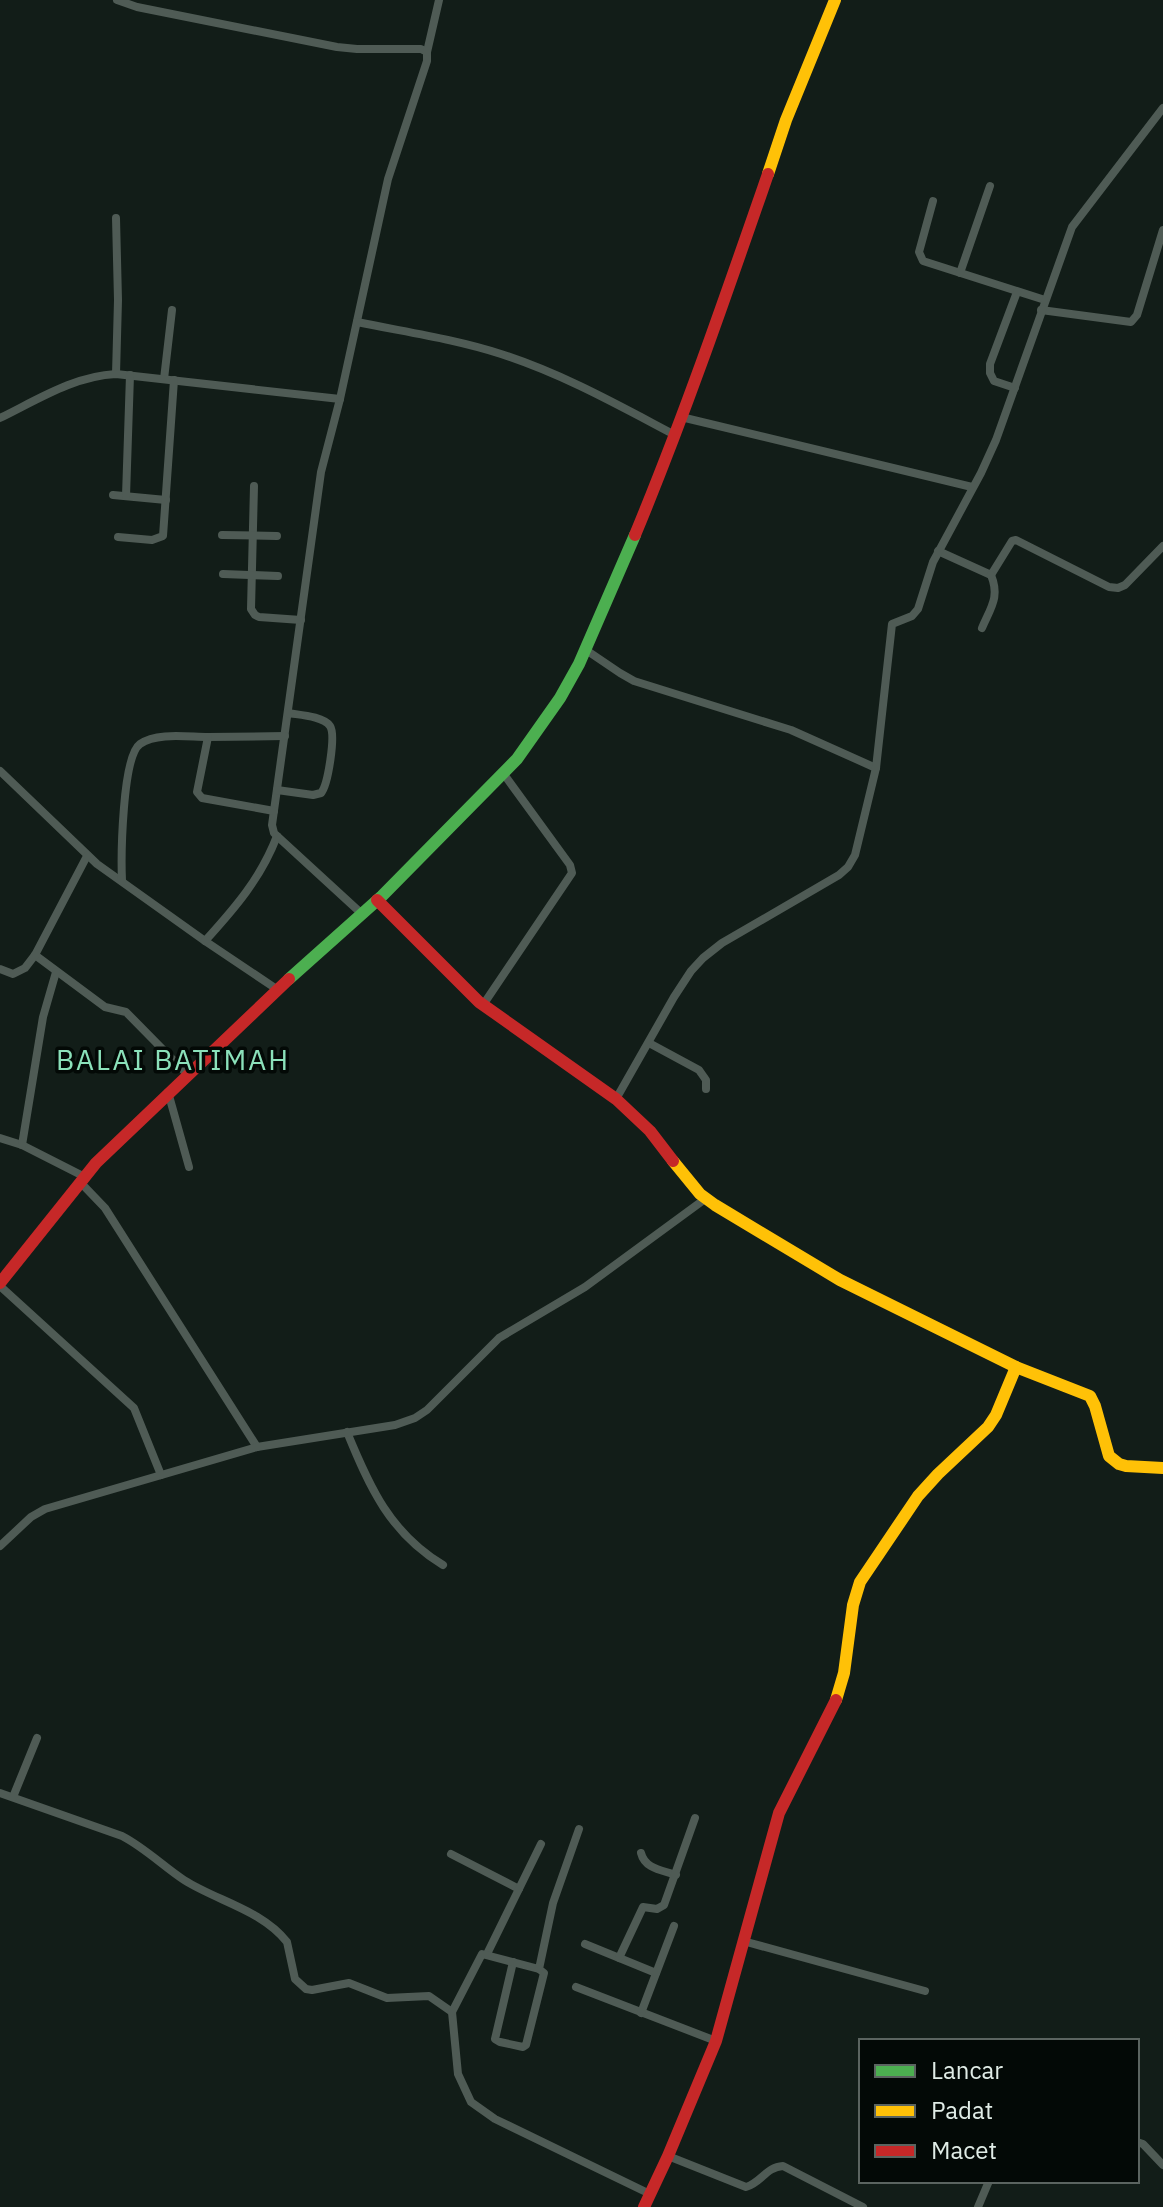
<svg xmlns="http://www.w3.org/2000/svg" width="1163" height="2207" font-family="'IBM Plex Sans',sans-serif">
  <rect width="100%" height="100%" fill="#121d18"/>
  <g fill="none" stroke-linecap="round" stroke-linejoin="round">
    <g stroke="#4f5b55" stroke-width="8">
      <polyline points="117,0 137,7 337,47 357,49 421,49 427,52 427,61 388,179 340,399 321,472 272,825 274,833 277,836 362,914"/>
      <polyline points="427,52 439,0"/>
      <polyline points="933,201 919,252 923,261 1045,300"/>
      <polyline points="116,218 118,300 116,374"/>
      <polyline points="960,273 990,186"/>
      <polyline points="1041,310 1131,322 1137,315 1163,230"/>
      <path d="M357,322C405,332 455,339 501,354C563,374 618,405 675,435"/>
      <polyline points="164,379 172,310"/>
      <polyline points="1015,388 994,381 990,373 990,364 1017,292"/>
      <polyline points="681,417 972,487"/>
      <path d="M0,418C37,400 74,376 116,374L340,399"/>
      <polyline points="254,486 251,609 255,615 259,617 301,620"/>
      <polyline points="113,495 166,500"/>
      <polyline points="126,496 130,375"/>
      <polyline points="222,535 277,536"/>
      <polyline points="118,537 152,540 163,536 174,380"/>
      <polyline points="938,551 991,575 1012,541 1016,540 1109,587 1118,588 1125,585 1163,546"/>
      <polyline points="223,574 278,576"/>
      <path d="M982,628C991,607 1000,597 991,575"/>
      <polyline points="586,650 620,673 634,681 791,730 876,768"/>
      <polyline points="0,771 97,864 205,941 278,990"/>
      <path d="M277,790L313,795L321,793C328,785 336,735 330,726C323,716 299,715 288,713"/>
      <polyline points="274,811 202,798 197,792 208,737 285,736"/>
      <path d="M122,881C121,858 122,757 140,744C157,732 188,737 208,737"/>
      <path d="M205,941C235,908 261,878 277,836"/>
      <polyline points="35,955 105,1007 126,1012 187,1074"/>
      <polyline points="0,969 13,974 25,968 35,955 87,856"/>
      <polyline points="483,1005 572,873 570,865 503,773"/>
      <polyline points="649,1043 699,1070 706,1080 706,1089"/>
      <polyline points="168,1092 189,1167"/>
      <polyline points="616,1099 674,997 691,971 703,958 722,943 839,875 848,867 855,855 876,768 892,624 912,616 918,609 933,562 981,473 996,440 1072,227 1163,108"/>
      <polyline points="0,1138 22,1145 85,1177"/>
      <polyline points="22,1145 43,1017 56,972"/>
      <polyline points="81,1183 105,1208 257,1447"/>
      <polyline points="0,1286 134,1408 161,1475"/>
      <path d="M347,1432C370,1488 390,1533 443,1565"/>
      <polyline points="0,1546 31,1517 45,1509 257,1447 395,1425 415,1418 427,1410 499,1338 585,1287 705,1199"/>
      <path d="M0,1793L122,1836C145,1848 163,1866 184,1880C217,1901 262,1910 287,1942L295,1979L306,1989L312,1990L349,1983L387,1998L429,1996L452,2012L458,2074L471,2102L495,2119L650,2194"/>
      <polyline points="13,1797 37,1738"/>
      <path d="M641,1853C645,1869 662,1870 676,1875"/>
      <polyline points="451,1854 519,1889"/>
      <polyline points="743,1941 925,1991"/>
      <polyline points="585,1944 656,1973"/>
      <polyline points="487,1954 541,1844"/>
      <polyline points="619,1958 643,1907 657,1909 664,1905 695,1818"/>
      <polyline points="513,1962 495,2039 500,2042 523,2047 526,2045 544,1973 539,1969 553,1903 579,1829"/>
      <polyline points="576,1987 716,2041"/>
      <polyline points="452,2012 482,1954 539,1969"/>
      <polyline points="641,2013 674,1926"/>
      <polyline points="1137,2142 1143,2144 1163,2165"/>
      <path d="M668,2156L746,2187C761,2183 766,2167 783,2166L863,2207"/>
      <polyline points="978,2207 989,2181"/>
    </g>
    <polyline stroke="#4caf50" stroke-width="12" points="289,979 382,896 517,759 560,698 579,664 635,535"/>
    <g stroke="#ffc107" stroke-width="12">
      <polyline points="768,174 786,120 835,0"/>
      <polyline points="673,1161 700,1194 715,1205 840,1280 1016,1367 1090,1396 1095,1406 1109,1456 1119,1464 1126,1466 1163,1468"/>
      <polyline points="836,1700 844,1673 853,1605 860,1582 918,1496 938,1474 988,1427 996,1415 1016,1367"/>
    </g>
    <g stroke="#c62828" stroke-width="12">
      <path d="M635,535C684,417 726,295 768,174"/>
      <polyline points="377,900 479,1002 616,1099 650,1131 673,1161"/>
      <polyline points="0,1283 96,1163 289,979"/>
      <polyline points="644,2207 668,2156 716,2041 779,1813 836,1700"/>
    </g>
  </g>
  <g text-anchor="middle" stroke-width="7" stroke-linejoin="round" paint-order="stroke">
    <g font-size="28" letter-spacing="2" fill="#8be1ba" stroke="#030906">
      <text x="173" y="1070">BALAI BATIMAH</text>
    </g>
  </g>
  <rect x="859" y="2039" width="280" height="144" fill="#030906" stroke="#5b6460" stroke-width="2"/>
  <rect x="875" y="2065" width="40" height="12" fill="#4caf50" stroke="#5b6460" stroke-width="2"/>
  <text x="931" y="2079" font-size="24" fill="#e0ece6">Lancar</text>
  <rect x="875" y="2105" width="40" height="12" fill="#ffc107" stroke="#5b6460" stroke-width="2"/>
  <text x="931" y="2119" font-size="24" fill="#e0ece6">Padat</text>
  <rect x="875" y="2145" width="40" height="12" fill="#c62828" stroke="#5b6460" stroke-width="2"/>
  <text x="931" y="2159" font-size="24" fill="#e0ece6">Macet</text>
</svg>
